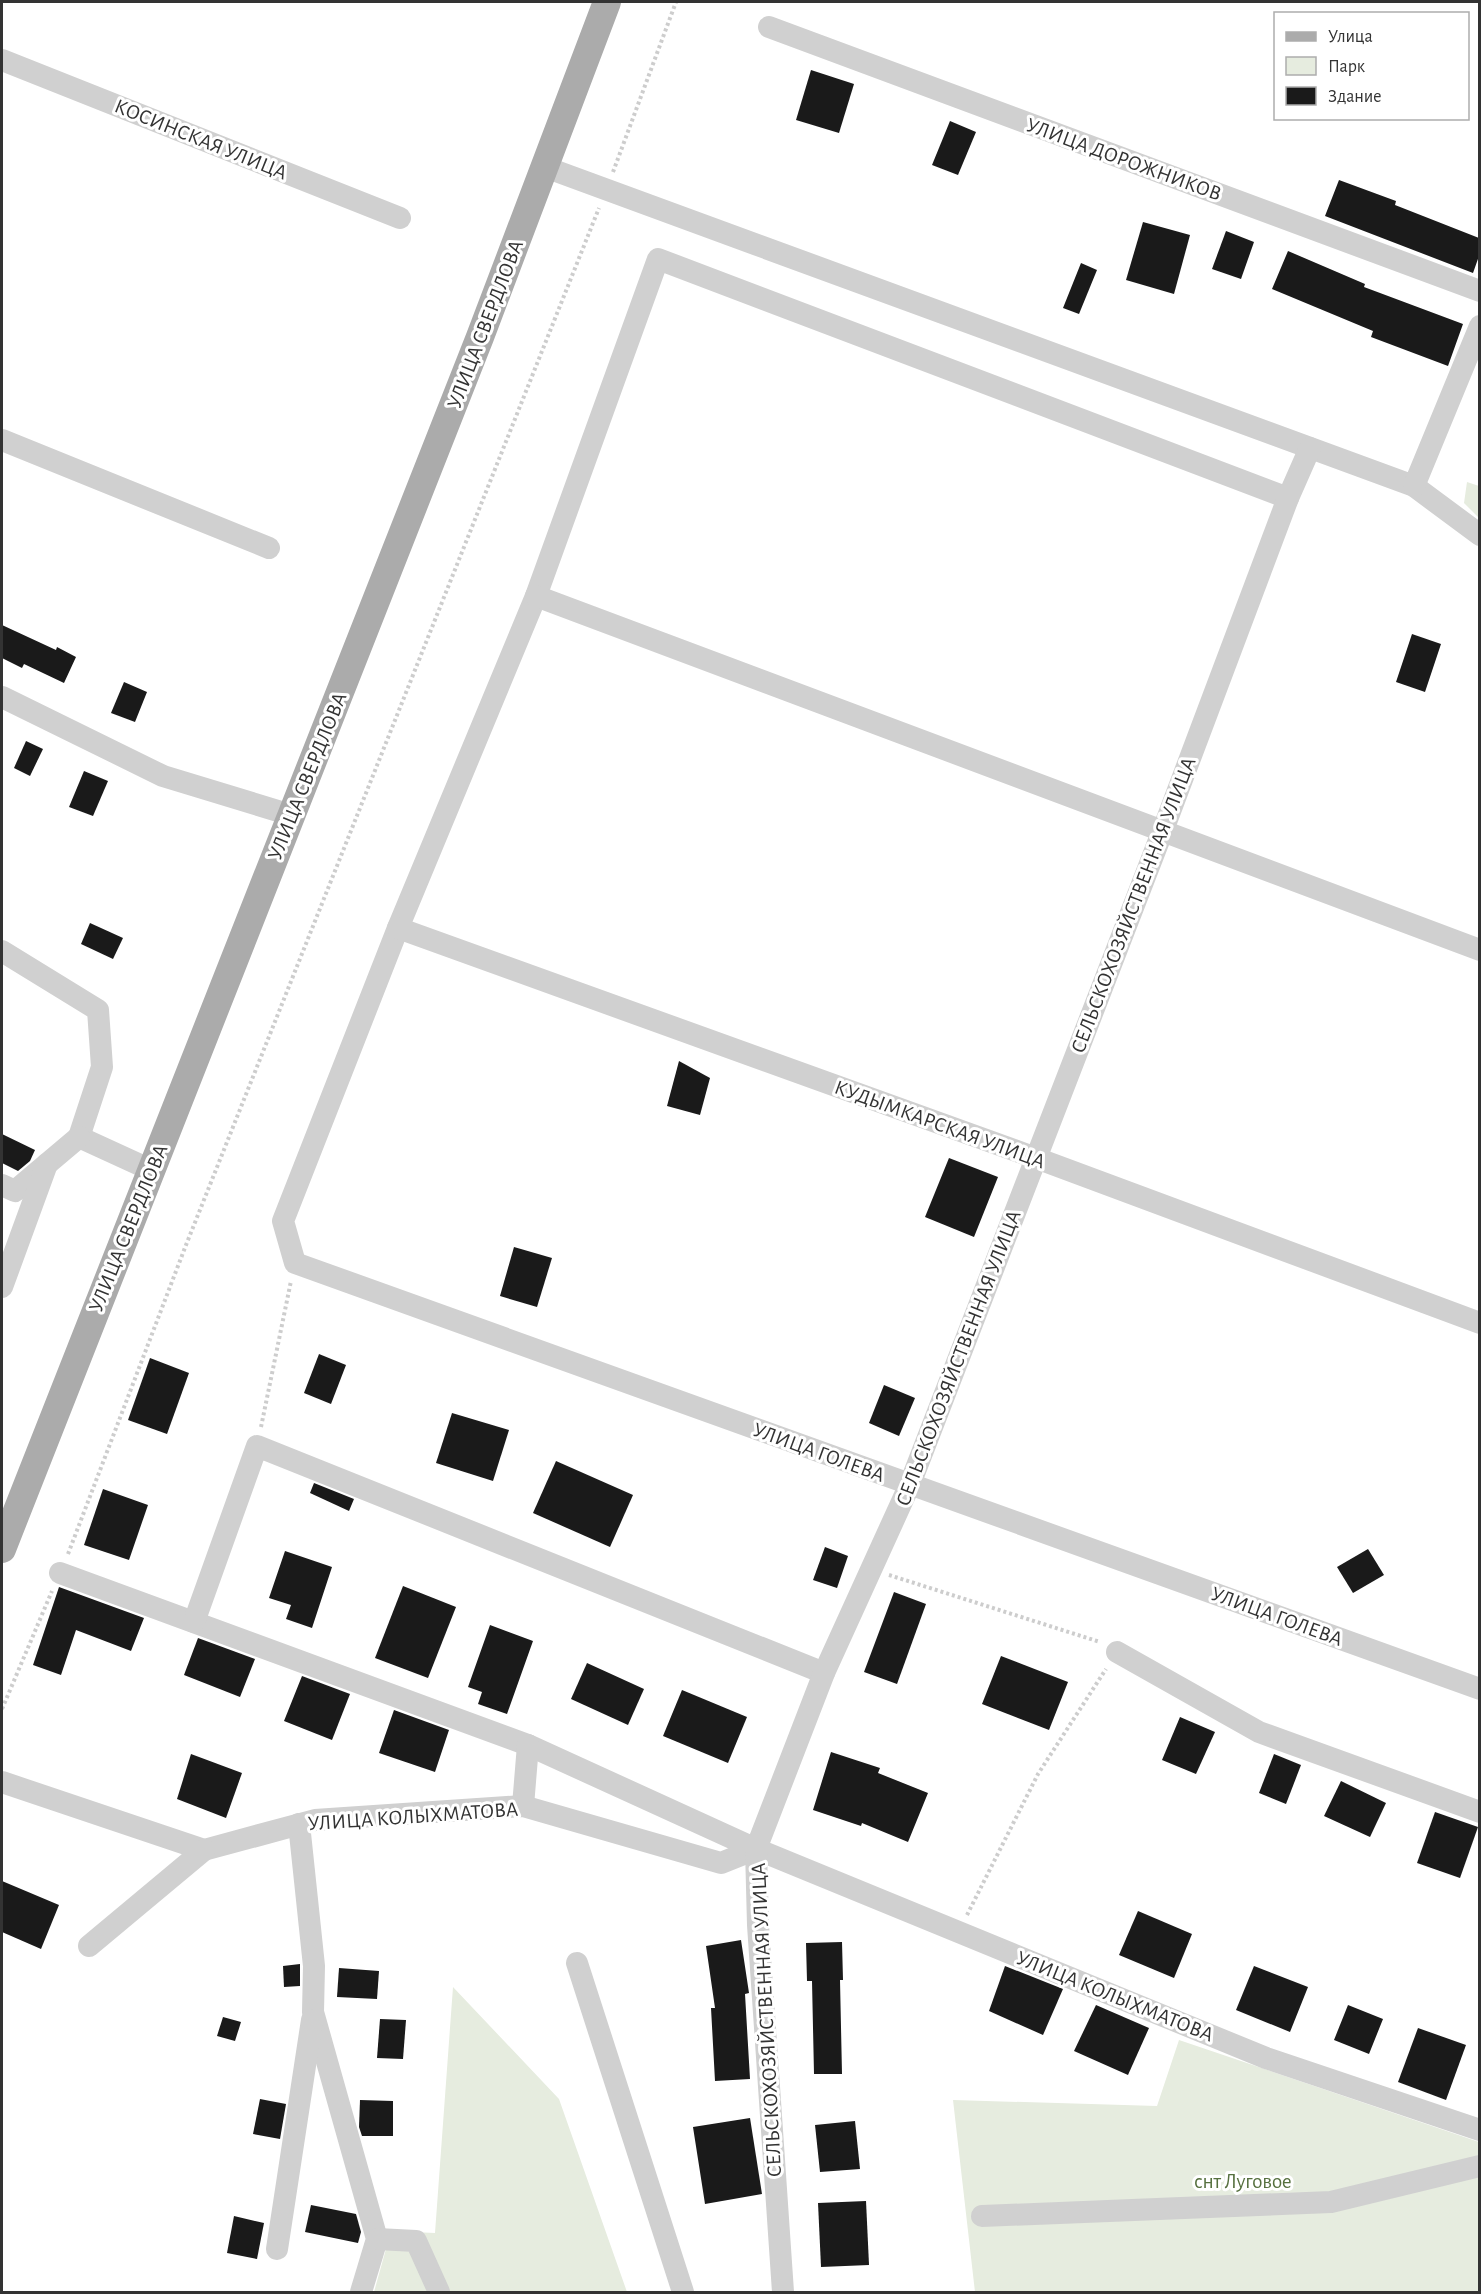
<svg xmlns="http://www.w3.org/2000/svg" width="1481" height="2294" font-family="'Alegreya Sans',sans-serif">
  <rect width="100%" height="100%" fill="#fff"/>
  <g fill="#e6ecdf">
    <polygon points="1467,482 1479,486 1479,518 1464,503"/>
    <polygon points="453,1987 559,2099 627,2292 374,2292 391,2231 435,2233"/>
    <polygon points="1179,2040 1479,2142 1479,2292 975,2292 953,2100 1157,2106"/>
  </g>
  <g fill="#1a1a1a">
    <polygon points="811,70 854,84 839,133 796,120"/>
    <polygon points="950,121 976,132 958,175 932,165"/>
    <polygon points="1339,180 1396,201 1395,205 1479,238 1479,256 1473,273 1325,216"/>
    <polygon points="1143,222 1190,235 1174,294 1126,280"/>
    <polygon points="1226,231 1254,242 1241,279 1212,269"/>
    <polygon points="1288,251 1365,284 1364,287 1463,324 1448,366 1371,337 1373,331 1272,289"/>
    <polygon points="1081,263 1097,270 1079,314 1063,308"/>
    <polygon points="2,625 56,650 57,647 76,657 64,683 24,664 22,668 2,658"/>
    <polygon points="1412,634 1441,644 1425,692 1396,682"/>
    <polygon points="124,682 147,692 135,722 111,713"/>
    <polygon points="26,741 43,749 30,776 14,768"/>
    <polygon points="84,771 108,781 93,816 69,807"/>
    <polygon points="90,923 123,938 113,959 81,944"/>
    <polygon points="679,1061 710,1078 700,1115 667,1106"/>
    <polygon points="2,1134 35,1150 30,1161 18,1171 2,1163"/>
    <polygon points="949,1158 998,1177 974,1237 925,1217"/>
    <polygon points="514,1247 552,1258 537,1307 500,1296"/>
    <polygon points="319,1354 346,1365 331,1404 304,1393"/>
    <polygon points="150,1358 189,1373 167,1434 128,1420"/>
    <polygon points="884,1385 915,1398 899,1436 869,1423"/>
    <polygon points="452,1413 509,1430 493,1481 436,1463"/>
    <polygon points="556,1461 633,1495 610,1547 533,1513"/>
    <polygon points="314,1483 354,1499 349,1511 310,1493"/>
    <polygon points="103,1489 148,1505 129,1560 84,1545"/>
    <polygon points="825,1547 848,1556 837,1588 813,1580"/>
    <polygon points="1368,1549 1384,1575 1353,1593 1337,1567"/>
    <polygon points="285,1551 332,1567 312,1628 286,1619 291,1605 269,1598"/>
    <polygon points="403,1586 456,1607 428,1678 375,1658"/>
    <polygon points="59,1587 144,1618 131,1651 76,1630 61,1675 33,1665"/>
    <polygon points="894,1592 926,1604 897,1684 864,1672"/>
    <polygon points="490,1625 533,1641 507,1714 478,1704 482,1692 468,1687"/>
    <polygon points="198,1638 255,1659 240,1697 184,1675"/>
    <polygon points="1001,1656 1068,1682 1049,1730 982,1704"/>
    <polygon points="587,1663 644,1689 628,1725 571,1699"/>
    <polygon points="302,1676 350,1694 332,1740 284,1721"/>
    <polygon points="682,1690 747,1717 728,1763 663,1736"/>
    <polygon points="394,1710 449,1730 435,1772 379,1753"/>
    <polygon points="1180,1717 1215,1732 1196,1774 1162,1760"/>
    <polygon points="831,1752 880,1768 878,1773 928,1793 908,1842 862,1823 861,1826 813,1810"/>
    <polygon points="191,1754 242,1773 226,1818 177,1799"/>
    <polygon points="1274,1754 1301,1765 1286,1804 1259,1793"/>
    <polygon points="1341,1781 1386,1803 1370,1837 1324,1816"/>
    <polygon points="1435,1812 1478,1827 1460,1878 1417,1863"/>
    <polygon points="2,1881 59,1905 41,1949 2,1932"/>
    <polygon points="1138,1911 1192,1934 1174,1978 1119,1955"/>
    <polygon points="741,1940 749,1993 745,1994 750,2079 715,2081 711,2008 715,2008 706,1946"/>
    <polygon points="842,1942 843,1980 840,1980 842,2074 814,2074 812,1981 807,1981 806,1943"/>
    <polygon points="300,1964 300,1986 284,1987 283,1966"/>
    <polygon points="1005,1966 1063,1989 1043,2035 989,2011"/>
    <polygon points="1254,1966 1308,1987 1290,2032 1236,2010"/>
    <polygon points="339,1968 379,1971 377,1999 337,1997"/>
    <polygon points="1096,2005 1149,2028 1128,2075 1074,2051"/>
    <polygon points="1348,2005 1383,2019 1369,2054 1334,2040"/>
    <polygon points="223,2017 241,2022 235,2041 217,2036"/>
    <polygon points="380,2019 406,2020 403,2059 377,2058"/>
    <polygon points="1418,2028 1466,2045 1446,2100 1398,2082"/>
    <polygon points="260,2099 286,2104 280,2139 253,2134"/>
    <polygon points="360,2100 393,2101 393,2136 362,2136 359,2127"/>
    <polygon points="750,2118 762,2194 705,2204 693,2127"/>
    <polygon points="855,2121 860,2169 820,2172 815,2125"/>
    <polygon points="866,2201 869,2265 821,2267 818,2203"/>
    <polygon points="311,2205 356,2214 361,2232 358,2243 305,2232"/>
    <polygon points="234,2216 264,2223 257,2259 227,2253"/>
  </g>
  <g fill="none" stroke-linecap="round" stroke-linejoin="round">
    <g stroke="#cdcdcd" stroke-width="4" stroke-dasharray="3 3" stroke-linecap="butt">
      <polyline points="613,172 676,2"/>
      <polyline points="261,1427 291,1281"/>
      <polyline points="68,1554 186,1245 599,208"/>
      <polyline points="889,1575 1100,1642"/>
      <polyline points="2,1709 52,1591"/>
      <polyline points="967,1915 1038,1774 1106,1669"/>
    </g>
    <g stroke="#d0d0d0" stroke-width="22">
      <polyline points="769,27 1480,291"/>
      <polyline points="2,60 400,218"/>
      <polyline points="545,167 1414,486 1480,535"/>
      <polyline points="2,440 269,548"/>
      <polyline points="1414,486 1480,326"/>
      <polyline points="1288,498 658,259 536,596 398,928 283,1221 295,1263 1480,1689"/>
      <polyline points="536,596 1480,950"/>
      <polyline points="2,697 163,776 291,815"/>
      <polyline points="398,928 1036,1158 1480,1323"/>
      <polyline points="2,951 98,1010 102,1067 79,1137"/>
      <polyline points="79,1137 151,1170"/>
      <polyline points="2,1185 15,1191 79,1137"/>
      <polyline points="2,1287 47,1164"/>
      <polyline points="60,1573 528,1745 756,1849"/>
      <polyline points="194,1622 257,1446 824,1673"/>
      <polyline points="1117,1652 1259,1732 1480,1812"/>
      <polyline points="2,1782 204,1850 315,1820 523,1806 721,1863 756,1849 1266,2058 1480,2130"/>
      <polyline points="523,1806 528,1745"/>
      <polyline points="299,1824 314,1966 313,2012 377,2239 361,2292"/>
      <polyline points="89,1946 204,1850"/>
      <polyline points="577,1963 683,2292"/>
      <polyline points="982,2216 1331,2202 1480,2166"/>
      <polyline points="377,2239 416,2241 439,2292"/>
      <polyline points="277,2249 312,2020"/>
      <polyline points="783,2292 758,1925 756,1849 824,1673 910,1484 1163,830 1288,498 1310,448"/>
    </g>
    <polyline stroke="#ababab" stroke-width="28" points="2,1549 480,337 607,2"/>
  </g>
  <g text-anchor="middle" stroke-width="6" stroke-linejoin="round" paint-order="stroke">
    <g font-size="21" fill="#333" stroke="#fff">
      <text transform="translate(201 139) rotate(22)" y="7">КОСИНСКАЯ УЛИЦА</text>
      <text transform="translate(1124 159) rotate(20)" y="7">УЛИЦА ДОРОЖНИКОВ</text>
      <text transform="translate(485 324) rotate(-69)" y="7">УЛИЦА СВЕРДЛОВА</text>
      <text transform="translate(307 776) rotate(-68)" y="7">УЛИЦА СВЕРДЛОВА</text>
      <text transform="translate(1133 905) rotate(-69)" y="7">СЕЛЬСКОХОЗЯЙСТВЕННАЯ УЛИЦА</text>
      <text transform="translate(940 1124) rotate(20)" y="7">КУДЫМКАРСКАЯ УЛИЦА</text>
      <text transform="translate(128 1228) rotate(-68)" y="7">УЛИЦА СВЕРДЛОВА</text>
      <text transform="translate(958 1358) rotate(-69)" y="7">СЕЛЬСКОХОЗЯЙСТВЕННАЯ УЛИЦА</text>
      <text transform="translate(819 1452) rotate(20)" y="7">УЛИЦА ГОЛЕВА</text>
      <text transform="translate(1277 1616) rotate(20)" y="7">УЛИЦА ГОЛЕВА</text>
      <text transform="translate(413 1816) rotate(-4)" y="7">УЛИЦА КОЛЫХМАТОВА</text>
      <text transform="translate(1115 1996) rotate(22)" y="7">УЛИЦА КОЛЫХМАТОВА</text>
      <text transform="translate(766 2020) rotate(-93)" y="7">СЕЛЬСКОХОЗЯЙСТВЕННАЯ УЛИЦА</text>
    </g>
    <g font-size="21" fill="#56703f" stroke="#fff">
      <text x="1243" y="2188">снт Луговое</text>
    </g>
  </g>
  <rect width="1481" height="2294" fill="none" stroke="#333333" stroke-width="6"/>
  <rect x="1274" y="12" width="195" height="108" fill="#ffffff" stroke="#adadad" stroke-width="1.5"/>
  <rect x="1286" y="32" width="30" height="9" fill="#ababab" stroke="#adadad" stroke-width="1.5"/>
  <text x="1328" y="42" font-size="18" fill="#333333">Улица</text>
  <rect x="1286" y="57" width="30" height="18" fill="#e6ecdf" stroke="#adadad" stroke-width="1.5"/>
  <text x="1328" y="72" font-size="18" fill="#333333">Парк</text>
  <rect x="1286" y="87" width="30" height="18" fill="#1a1a1a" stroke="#adadad" stroke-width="1.5"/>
  <text x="1328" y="102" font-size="18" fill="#333333">Здание</text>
</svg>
